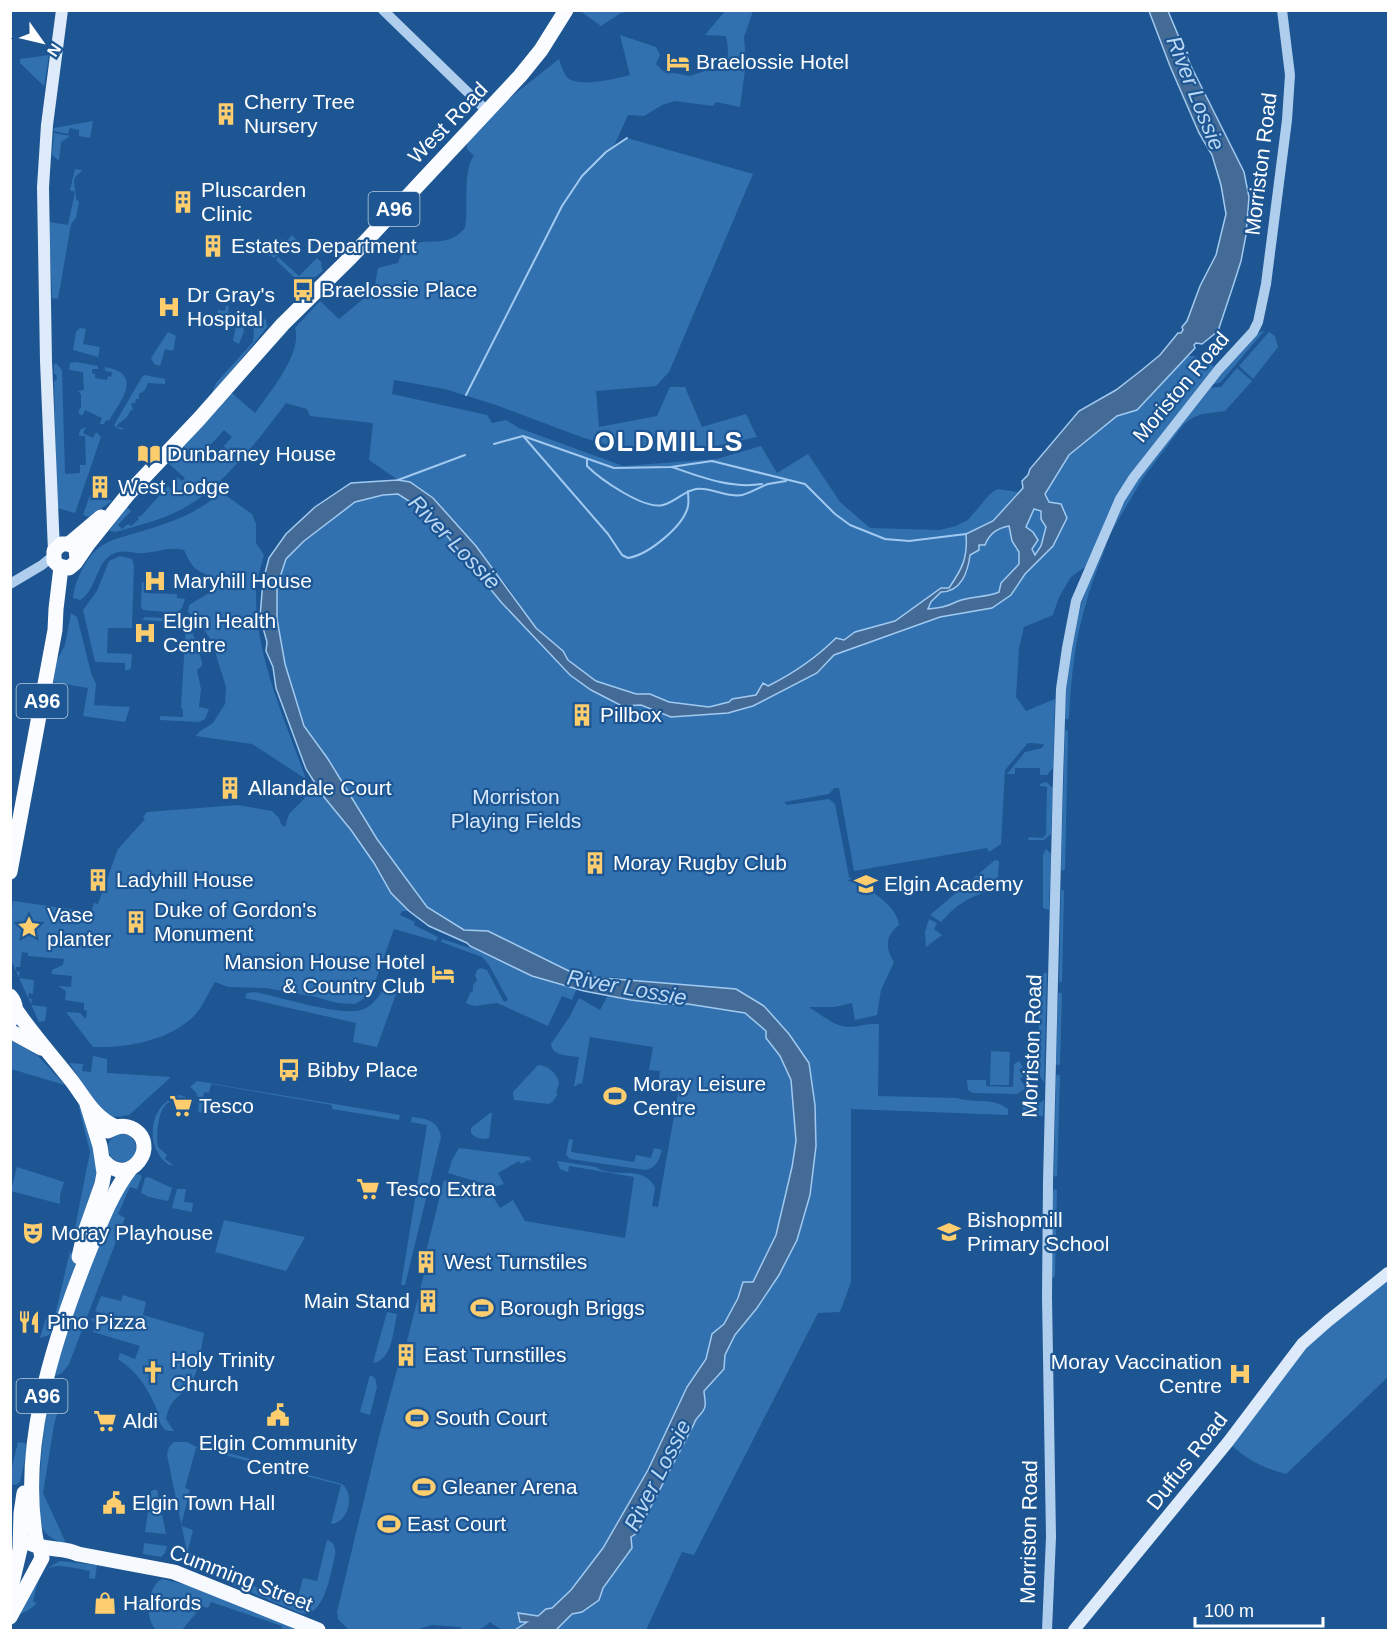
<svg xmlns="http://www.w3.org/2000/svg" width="1399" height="1641" font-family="Arial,sans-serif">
  <rect width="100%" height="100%" fill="#1d5692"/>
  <g fill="#3171b0" fill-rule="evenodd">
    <path d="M726,10L753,11L744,37L746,62L740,107L716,102L713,106L675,101L662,105L644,116L628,115L614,146L627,138L753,174L669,372L656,386L596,391L599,427L657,416L670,387H685L702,427L746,414L757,437L694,451L664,453L654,449L629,451L584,438L496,405L445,389L394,380L392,394L487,415L492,423L506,420L519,428L623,466L717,459L761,446L777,473L808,454L840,502L870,528L940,530L956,526L968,520L989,495L997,489L1018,492L993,521L966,534C968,558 962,569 948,588H941L895,621L855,632L844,640L836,638L820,654L792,674L768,686L756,695L732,699L729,702L709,707L669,702L650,694H636L596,681L568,660L563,651L536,628L508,587L434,499L410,482L398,480L369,460L373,423L310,416L307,409L286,403C260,438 221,489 182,509C162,520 139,525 116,532L109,531L127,507L131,511L118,525L122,529L128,524L131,526L139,519L137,517L141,516L168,486L171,489L174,486L171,483L177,477L182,481L185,478L168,463L232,393L255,413C269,393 303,353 295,328L320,301L339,319L374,290L378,268L398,263C408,233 429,246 450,239C456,237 461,232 465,228C469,209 462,170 474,156L467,149V142L502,104L559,59C561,65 564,77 571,80C587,86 614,79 630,75L620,35L656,47L660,55L656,64L663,71L690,76L705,71H723C729,59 729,50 726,36L705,35ZM224,430L232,437L224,446L226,449L225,454L220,455L218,453L213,457H209L206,450Z"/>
    <polygon points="580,11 630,11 621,13 601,26"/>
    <polygon points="49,55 44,86 20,63 20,59"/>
    <polygon points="93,121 90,138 79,136 79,130 70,128 68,134 54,131 54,128"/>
    <polygon points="54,133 70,136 61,142 59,161 52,155"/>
    <path d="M75,169L82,170C80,173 77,175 75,177C72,183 77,193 76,200L79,201L76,218L71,224L58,299L52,298L49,222L68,225L75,192L70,190Z"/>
    <polygon points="292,235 298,241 291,250 288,247 274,258 264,252 272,244 275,246 282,239 286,242"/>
    <polygon points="278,257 299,276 317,258 322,263 321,265 323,271 303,286 276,260"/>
    <polygon points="226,306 229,306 228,312 235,314 237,308 241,311 244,331 239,344 233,341 236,326 216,322 218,310 225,311"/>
    <polygon points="258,315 266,320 267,327 210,398 216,383 253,342 254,333 252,318"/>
    <polygon points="80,328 86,329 83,344 100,347 98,357 73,350 76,332"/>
    <polygon points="1262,331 1264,331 1221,382 1212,385 1253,337"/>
    <polygon points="168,332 176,336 173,351 165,349 160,366 154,364 151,358"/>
    <polygon points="1269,332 1275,336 1278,347 1253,379 1239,366"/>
    <path d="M1187,356H1194L1219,369L1134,477L1092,562L1071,577L1059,597L1053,615L1024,627L1019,648L1016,697L1026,711L1055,699L1053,768L1047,775H1040V768H1015V774H1007L1025,752L1042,748L1044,744L1028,743L1005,770L1001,844L989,852L987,848L854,871L839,788H834L829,794L784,802L787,805L829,799L835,804L849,877C865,887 897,904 899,925C885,936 885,948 894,962L881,990L877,1015L855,1020L852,1003L835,1007H809C820,1014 835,1027 849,1027C859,1027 868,1023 879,1024L878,1096L957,1098C975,1104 993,1097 1008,1109V1115L851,1109V1282L840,1312L818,1313L694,1555L682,1552L646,1630H556L572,1614L582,1612L599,1600L603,1588L631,1537L637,1533L694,1424L696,1417L703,1411L704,1391L724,1369L725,1355L736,1335L757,1308L779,1275L797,1240L816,1146L815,1105L809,1063L764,1006L653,983L613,977L579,976L488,931L464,930L427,907L377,839L328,759L304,726L285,664L277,619V586L286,559L304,541L355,502L383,495L398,494L417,506L443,531L501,602L570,675L591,690L622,706L641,705L671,717L728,713L753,706L817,673L834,655L940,617L992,608L1011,595L1025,574L1053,546L1067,518L1049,502L1045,494L1069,456L1117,416L1137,410Z"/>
    <path d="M76,362L98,366V369H92V373L95,374V378L107,380L108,376L111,377L112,372L105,371V367C144,374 121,400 109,421L106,420L104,424H100L102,418L85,410L82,416L78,412L81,407V394L78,391L84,390L83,372L69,370L70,363Z"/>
    <polygon points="56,363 62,370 65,474 80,473 80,465 86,465 85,436 79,436 80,430 86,427 83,433 93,438 96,432 101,437 75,513 57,508 54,381 57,380 56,374 54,374 54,365"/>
    <polygon points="1237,368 1252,381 1225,411 1202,414 1192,418 1184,424 1143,478 1110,534 1126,498 1140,474 1210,388 1221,387"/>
    <polygon points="145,375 165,379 165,384 148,383 145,390 139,394 139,399 136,399 135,403 131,403 133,410 131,410 127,417 117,425 117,427 123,428 122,430 117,428 114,425 142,377"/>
    <path d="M221,492L252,514L256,524V543L264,555C261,567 256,580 256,592C255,656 285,719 306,779L252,744L196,736L199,732L213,723L225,704L226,687L212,642L202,626L188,612L189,605L212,591L210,576C193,569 192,567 184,550C170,546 157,552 143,553C135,554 127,550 119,552C95,556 99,589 80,600L73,598C74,583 86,556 100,547C111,539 126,536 139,532C167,524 199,513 221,492Z"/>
    <polygon points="90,495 104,499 107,497 112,501 89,517 83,515"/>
    <polygon points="1034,509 1041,511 1041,519 1046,527 1041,546 1035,555 1026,527"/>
    <polygon points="1009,526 1012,541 1019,552 1019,564 1001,583 999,592 951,607 927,609 941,592 949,592 968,571 970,554 978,545 999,528"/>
    <path d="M1107,543C1101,562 1092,580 1087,600C1075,638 1071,678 1069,718L1067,720L1065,718C1066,679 1070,636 1083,599C1089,580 1099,561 1107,543Z"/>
    <polygon points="120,556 132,559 134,565 132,628 108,628 107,653 132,654 131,668 128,670 125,670 125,663 95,662 83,610 97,591 109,561"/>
    <polygon points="142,582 145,582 145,593 177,594 177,598 185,599 182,608 176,613 143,610 141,607"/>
    <polygon points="71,613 77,617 91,673 96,684 94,705 130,707 125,722 83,716 88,688 53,682 56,662 65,645"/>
    <polygon points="145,617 179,619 190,625 202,662 202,666 197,670 201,689 199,707 209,709 205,719 199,722 160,720 160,716 183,717 183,709 181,708 186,623 142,620"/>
    <polygon points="1066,730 1068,731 1065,869 1063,871 1061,869 1065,731"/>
    <polygon points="1046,782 1053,788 1051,834 1044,840 1028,840 1029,837 1043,838 1046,834 1047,787 1040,786 1040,784"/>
    <path d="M318,788L351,830L374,863L391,893L409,911H402L400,915L415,922L414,925L438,937L436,941L394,929L374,985L365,998L355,1004L337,1003L316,997L266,988L228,987L215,982C208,993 203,1007 193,1017C167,1041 127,1048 93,1047L66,1012L80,1013L86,1019L87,1011L84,1010V1003L65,1000L66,991L58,986L71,987L72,976L52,974V970L63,965L64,959L28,956V953L22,952L20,967H16V971L20,972L19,978L34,980L33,994L29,993L28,998L32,999L31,1005L47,1007L45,1021L39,1022L11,960V917L13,901L91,912L94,903L98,904L118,849L145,819L143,817L147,812L238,805L272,811L279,818L281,824L285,827L289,814L304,799L306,789Z"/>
    <polygon points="1046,849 1051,854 1049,910 1043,908 1043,855"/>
    <path d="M995,860L999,861L997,888C971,896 959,902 941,922L930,915Z"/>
    <polygon points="1063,889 1064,891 1062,981 1060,983 1059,981 1061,891"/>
    <polygon points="929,919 937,923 934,929 942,935 926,947 925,932"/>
    <polygon points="442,939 470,948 470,946 532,976 577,988 572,1000 562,996 548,1026 497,1003 474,1006 466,1003 470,993 473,991 473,985 477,980 475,975 477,970 481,968 487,970 504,1002 508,1000 489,965 482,957 441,942"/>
    <polygon points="1044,973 1047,973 1044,1083 1040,1076 1038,1066 1040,979"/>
    <path d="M383,990L396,994L377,1047L353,1042L356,1023L245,998L247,993L254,992C279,996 342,1018 364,1009C372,1006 378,997 383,990Z"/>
    <polygon points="1060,992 1062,994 1060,1064 1058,1066 1056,1064 1058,994"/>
    <path d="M608,995L663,1004H688L745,1013L766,1031V1038L780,1056L791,1080L796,1141L792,1167L776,1235L753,1282H743L738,1298L724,1324L712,1334L706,1359L687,1387L648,1470L603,1548L571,1590L552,1608L546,1609L538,1616L525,1614L527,1622C513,1633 504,1633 490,1622C482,1631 473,1630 462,1630L460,1627L432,1625L416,1630H349L338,1619L337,1612L380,1433L398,1366H400L402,1361L424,1274L422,1268L444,1180L490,1192L500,1208L513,1200L525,1221L625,1238L634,1177L569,1166L568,1172L560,1169L557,1161L596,1167C613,1180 641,1163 655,1187L652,1206L658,1207L680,1082L659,1079L660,1071L649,1070L653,1047L590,1037L582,1084L580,1083L574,1087L579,1057C568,1055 553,1057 551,1044L570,1016L579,998L600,1010Z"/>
    <polygon points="11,1040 37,1055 65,1085 11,1069"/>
    <polygon points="991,1051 1010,1052 1009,1085 990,1085"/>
    <path d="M93,1056L107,1059V1073L171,1077L129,1115C123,1116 116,1118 110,1116C95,1109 80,1077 69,1063L83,1064L82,1071L91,1072Z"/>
    <polygon points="1019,1061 1023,1067 1019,1070 1023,1076 1020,1079 1026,1088 1017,1094 973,1093 968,1090 967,1080 986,1080 986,1086 1013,1087 1014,1064"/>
    <path d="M538,1065C547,1065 558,1074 559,1083L556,1093L558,1094L553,1101L549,1104L514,1100L513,1092Z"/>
    <polygon points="1058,1074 1060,1076 1057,1176 1056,1177 1054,1176 1056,1076"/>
    <path d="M197,1081L400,1115L399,1120L332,1109V1105L211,1084L209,1093L204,1092L201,1113L198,1111C200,1101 199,1093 190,1087Z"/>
    <path d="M179,1095L186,1097L191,1103L190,1109L187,1110L188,1103C184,1102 178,1100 174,1100C157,1103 156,1135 158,1147L167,1155L165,1159L173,1165H169C144,1148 148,1104 179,1095Z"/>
    <path d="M77,1100C85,1119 99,1153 96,1174C93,1190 83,1211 80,1229L74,1233L90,1152Z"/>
    <polygon points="1044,1100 1043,1116 1030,1116 1030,1112 1027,1112 1026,1116 1023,1116 1023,1106 1032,1101 1035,1106"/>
    <path d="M490,1113H492L489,1138C482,1140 476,1139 471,1133V1128Z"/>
    <path d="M412,1117C427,1119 438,1120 441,1137L405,1285H401L427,1125L411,1122Z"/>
    <circle cx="122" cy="1148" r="14"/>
    <path d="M569,1139L573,1140L571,1152L634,1162L636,1155L651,1158L654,1148L662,1150C659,1160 657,1167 646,1170L570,1159L566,1155Z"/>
    <polygon points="459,1148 530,1157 531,1161 528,1160 521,1164 519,1161 498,1173 504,1184 495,1187 448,1173 452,1160"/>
    <polygon points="17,1167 64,1182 60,1195 60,1204 11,1191"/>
    <polygon points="138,1174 142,1176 137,1189 130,1187 118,1214 125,1218 69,1364 62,1373 53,1377 66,1332 105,1221 134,1175"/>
    <polygon points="148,1177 172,1188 168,1201 149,1197 141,1193 145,1178"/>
    <polygon points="177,1189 186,1189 184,1202 193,1203 192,1212 172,1208"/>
    <polygon points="1055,1189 1057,1191 1055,1276 1053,1278 1051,1276 1053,1191"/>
    <polygon points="224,1220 305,1237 286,1271 215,1252"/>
    <polygon points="70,1251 76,1261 70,1283 53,1329 49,1335 40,1338 46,1318 54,1320"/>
    <path d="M1388,1273V1377L1286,1474C1262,1468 1246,1459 1228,1442L1302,1344Z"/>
    <path d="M123,1295L146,1302L143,1315L204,1333C202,1345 198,1370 193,1380C185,1396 171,1394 166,1419L174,1431C169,1431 165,1431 162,1426C158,1421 158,1413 156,1408C147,1386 137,1372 118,1359L120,1353L135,1359L140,1346L93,1332L96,1322L91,1320L92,1318L99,1320L101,1313L95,1311L101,1296L121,1301Z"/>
    <path d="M387,1312L397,1314C393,1330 393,1360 373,1363Z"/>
    <polygon points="370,1375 375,1378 377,1387 370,1415 360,1412"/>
    <path d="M52,1380L62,1395L54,1425L43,1493L65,1541L64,1544C54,1540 43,1534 40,1523C35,1509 38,1492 40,1477C42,1444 45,1413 52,1380Z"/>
    <polygon points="18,1442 25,1443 27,1450 20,1482 16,1485 11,1484 11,1471"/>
    <path d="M174,1442H187L198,1448H196L185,1488L190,1490L181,1526L193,1530L188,1550C215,1580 260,1588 298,1597L303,1578L317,1581L327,1540C334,1542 336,1548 335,1555C331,1572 324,1620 300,1613L224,1581L188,1557L167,1455L169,1447Z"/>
    <path d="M217,1450L342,1484C355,1494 349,1523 331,1524L341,1485L217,1453Z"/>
    <polygon points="153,1490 157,1490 166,1534 145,1532 151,1492"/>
    <polygon points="144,1543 167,1546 165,1553 161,1557 143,1554"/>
    <path d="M60,1561L97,1565L95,1579L89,1578L90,1571C52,1564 42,1558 33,1602L37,1603C33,1607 26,1612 20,1614C31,1589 34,1574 60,1561Z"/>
    <path d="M162,1579L191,1586L304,1630H281L282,1626L211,1602L208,1608L202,1606L182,1630H156C144,1618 147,1587 162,1579Z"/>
  </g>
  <path fill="#436b96" stroke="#a2caf0" stroke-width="1.5" fill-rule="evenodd" d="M1149,11H1168L1191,66L1244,172L1249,197L1246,235L1241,261L1233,286L1218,331L1202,344L1196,343L1194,345L1195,348L1137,410L1117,416L1069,455L1045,494L1049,502L1061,504L1067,518L1053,546L1025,574L1011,595L992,608L940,617L834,655L817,673L753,706L728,713L671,717L641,705L622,706L591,690L570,675L501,602L443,531L417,506L398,494L383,495L355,502L304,541L286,559L277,586V619L285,664L304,726L328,759L377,839L427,907L464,930L488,931L579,976L736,989L764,1006L789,1034L809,1063L815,1105L816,1146L810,1195L797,1240L779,1275L757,1308L735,1335L725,1355L724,1369L704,1391C704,1395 706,1402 705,1406C704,1414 696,1416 694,1424L637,1533L631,1537L632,1548L603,1588L599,1600L582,1612L572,1614L556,1630H515L527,1622H520L518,1613L538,1616L546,1609L552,1608L571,1590L603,1548L648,1470L687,1387L706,1359L712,1334L724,1324L738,1298L743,1282H753L776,1235L792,1167L796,1141L791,1080L780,1056L766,1038V1031L745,1013L688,1004H663L631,1000L584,991L532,976L470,946L467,943L429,926L409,911L391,893L374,863L351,830L324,797L306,769L276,688L273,667L266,651L267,642L260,617L263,581L269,558L286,534L315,507L351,483L398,480L410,482L433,498L476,546L536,628L563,651L568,660L596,681L636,694H650L669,702L709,707L729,702L732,699L756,695L763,683L768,686C794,673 816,658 836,638L844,640L855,632L895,621L941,588H949C962,569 968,558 966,534L993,521L1023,488L1022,481L1028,475L1030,469L1079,411L1116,390L1143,369L1160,355L1178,333H1181L1183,330L1182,327L1187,321L1200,286L1216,255L1226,214L1221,185L1212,155L1199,133L1170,66ZM1034,509L1041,511V519L1046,527L1041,546L1035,555L1032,549L1038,540L1033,532L1026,527ZM1009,526L1012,541L1019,552V564L1001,583L999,592C986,598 968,596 956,602C946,607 939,608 928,609L931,602L941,592C961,592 968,572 970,555L979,550V545H985C989,534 997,528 1009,526Z"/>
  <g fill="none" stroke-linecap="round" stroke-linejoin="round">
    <g stroke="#a2caf0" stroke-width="2">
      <polyline points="466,395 562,206 582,176 606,152 627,138"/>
      <path d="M524,437L608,534L622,555L628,558C648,555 684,526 688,506C689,502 688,495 688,491"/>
      <polyline points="494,444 523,436 614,468 671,467 712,461 805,484 835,514 850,525 885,539 909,541 966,534"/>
      <path d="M587,459V466C600,479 644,510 663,505C675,502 684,491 696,489C711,487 728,498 742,495C750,493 760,487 768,484"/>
      <path d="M672,467C701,477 731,489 762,484"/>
      <polyline points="398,480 465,455"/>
      <polyline points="768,484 786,481"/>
    </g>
    <g stroke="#afceee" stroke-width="10">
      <polyline points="383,10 487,111"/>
      <polyline points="10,584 42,565 53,556"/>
      <polyline points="1047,1630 1051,1537 1047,1297 1048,1182 1058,779 1061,689 1067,648 1076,601 1120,499 1134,477 1219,369 1253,332 1258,322 1266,284 1287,120 1290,75 1282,10"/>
    </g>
    <g stroke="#dceafa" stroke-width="12">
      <polyline points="54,551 46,361 43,187 47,125 62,10"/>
      <polyline points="1074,1630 1228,1442 1302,1344 1328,1321 1388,1273"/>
    </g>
    <path stroke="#f6faff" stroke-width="15" d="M39,1546C52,1550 66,1548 78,1554L174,1572L318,1630"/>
    <g stroke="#fafcff" stroke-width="15">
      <polyline points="69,544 101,517"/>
      <polyline points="77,560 76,548 69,544 61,544 54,551 54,561 59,566 69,568 75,563 88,544 129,493 199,419 283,324 350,258 520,76 541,50 566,10"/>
      <polyline points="10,872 55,630 56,609 61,567"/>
      <path d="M10,996C17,1004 17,1013 10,1021"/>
      <path d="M16,1010C33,1035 53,1057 71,1080C85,1098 93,1117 116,1127"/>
      <polyline points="10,1031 41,1048"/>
      <path d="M103,1160C129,1191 163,1143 131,1128C123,1124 115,1127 108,1131"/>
      <polyline points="79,1257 84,1235 102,1184 104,1173 100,1146 87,1104"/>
      <path d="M37,1545C18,1451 52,1345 86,1259C99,1227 110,1195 131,1168"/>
      <polyline points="10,1592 20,1549 21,1513 24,1493"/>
      <polyline points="10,1617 42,1558 40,1547 29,1543"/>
    </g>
  </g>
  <defs>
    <g id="hotel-bare" transform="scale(1.8)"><path d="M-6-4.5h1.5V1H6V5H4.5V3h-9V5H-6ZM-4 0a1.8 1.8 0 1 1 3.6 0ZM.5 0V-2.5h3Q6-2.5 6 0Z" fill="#fdcd6e" stroke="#1d5692" stroke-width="2.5" paint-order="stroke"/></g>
    <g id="building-bare" transform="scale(1.8)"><path d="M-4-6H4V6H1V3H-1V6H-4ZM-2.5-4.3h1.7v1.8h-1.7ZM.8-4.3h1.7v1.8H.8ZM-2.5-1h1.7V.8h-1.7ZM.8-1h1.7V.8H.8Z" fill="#fdcd6e" stroke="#1d5692" stroke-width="2.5" paint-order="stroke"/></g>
    <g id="bus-bare" transform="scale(1.8)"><path d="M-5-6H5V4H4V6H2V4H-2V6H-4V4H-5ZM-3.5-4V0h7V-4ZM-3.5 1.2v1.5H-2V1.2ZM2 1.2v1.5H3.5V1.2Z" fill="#fdcd6e" stroke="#1d5692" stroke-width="2.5" paint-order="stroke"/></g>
    <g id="hospital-bare" transform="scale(1.8)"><path d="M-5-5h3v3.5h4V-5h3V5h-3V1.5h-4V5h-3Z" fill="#fdcd6e" stroke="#1d5692" stroke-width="2.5" paint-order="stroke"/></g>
    <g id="library-bare" transform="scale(1.8)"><path d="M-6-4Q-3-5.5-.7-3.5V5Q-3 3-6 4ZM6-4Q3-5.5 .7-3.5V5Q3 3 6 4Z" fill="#fdcd6e" stroke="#1d5692" stroke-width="2.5" paint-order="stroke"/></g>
    <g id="school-bare" transform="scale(1.8)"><path d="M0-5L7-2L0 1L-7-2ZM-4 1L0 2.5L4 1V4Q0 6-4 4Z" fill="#fdcd6e" stroke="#1d5692" stroke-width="2.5" paint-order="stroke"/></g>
    <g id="sight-bare" transform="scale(1.8)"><path d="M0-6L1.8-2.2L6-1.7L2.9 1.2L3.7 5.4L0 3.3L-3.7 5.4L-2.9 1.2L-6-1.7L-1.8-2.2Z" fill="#fdcd6e" stroke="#1d5692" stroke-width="2.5" paint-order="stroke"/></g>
    <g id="stadium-bare" transform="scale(1.8)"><path d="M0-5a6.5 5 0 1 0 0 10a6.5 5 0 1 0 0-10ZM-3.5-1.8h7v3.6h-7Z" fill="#fdcd6e" stroke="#1d5692" stroke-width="2.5" paint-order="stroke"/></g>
    <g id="supermarket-bare" transform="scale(1.8)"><path d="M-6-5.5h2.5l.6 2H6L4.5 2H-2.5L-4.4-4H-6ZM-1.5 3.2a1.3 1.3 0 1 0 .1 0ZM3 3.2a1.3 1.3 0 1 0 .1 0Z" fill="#fdcd6e" stroke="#1d5692" stroke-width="2.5" paint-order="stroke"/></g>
    <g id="theatre-bare" transform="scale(1.8)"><path d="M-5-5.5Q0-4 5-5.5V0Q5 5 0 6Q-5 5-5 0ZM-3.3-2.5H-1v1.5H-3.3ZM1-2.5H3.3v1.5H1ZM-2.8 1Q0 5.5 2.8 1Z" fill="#fdcd6e" stroke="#1d5692" stroke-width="2.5" paint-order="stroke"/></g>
    <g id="restaurant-bare" transform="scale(1.8)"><path d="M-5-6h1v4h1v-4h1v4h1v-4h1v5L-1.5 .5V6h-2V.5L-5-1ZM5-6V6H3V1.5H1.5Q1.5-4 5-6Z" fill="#fdcd6e" stroke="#1d5692" stroke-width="2.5" paint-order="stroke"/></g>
    <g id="church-bare" transform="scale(1.8)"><path d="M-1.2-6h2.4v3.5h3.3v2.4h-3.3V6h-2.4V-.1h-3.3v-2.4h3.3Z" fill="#fdcd6e" stroke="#1d5692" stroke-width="2.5" paint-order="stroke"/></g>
    <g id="civic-bare" transform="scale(1.8)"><path d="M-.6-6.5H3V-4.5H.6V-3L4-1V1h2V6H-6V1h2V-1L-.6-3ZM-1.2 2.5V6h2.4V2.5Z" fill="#fdcd6e" stroke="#1d5692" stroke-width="2.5" paint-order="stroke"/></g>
    <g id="shop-bare" transform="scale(1.8)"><path d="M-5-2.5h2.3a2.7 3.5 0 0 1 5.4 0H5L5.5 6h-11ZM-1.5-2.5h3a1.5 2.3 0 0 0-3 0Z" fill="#fdcd6e" stroke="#1d5692" stroke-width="2.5" paint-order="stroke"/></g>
  </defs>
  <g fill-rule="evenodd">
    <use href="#hotel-bare" x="678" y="62"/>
    <use href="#building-bare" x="226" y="114"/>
    <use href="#building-bare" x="183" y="202"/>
    <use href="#building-bare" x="213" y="246"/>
    <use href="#bus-bare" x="303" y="290"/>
    <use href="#hospital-bare" x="169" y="307"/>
    <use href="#library-bare" x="149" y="454"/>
    <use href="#building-bare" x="100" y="487"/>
    <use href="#hospital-bare" x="155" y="581"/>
    <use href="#hospital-bare" x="145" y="633"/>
    <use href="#building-bare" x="582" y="715"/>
    <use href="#building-bare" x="230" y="788"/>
    <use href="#building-bare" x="595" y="863"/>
    <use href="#building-bare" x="98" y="880"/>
    <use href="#school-bare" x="866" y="884"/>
    <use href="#building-bare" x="136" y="922"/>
    <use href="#sight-bare" x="29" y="927"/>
    <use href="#hotel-bare" x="443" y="974"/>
    <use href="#bus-bare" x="289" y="1070"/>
    <use href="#stadium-bare" x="615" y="1096"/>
    <use href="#supermarket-bare" x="181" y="1106"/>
    <use href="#supermarket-bare" x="368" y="1189"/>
    <use href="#school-bare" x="949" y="1232"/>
    <use href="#theatre-bare" x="33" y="1233"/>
    <use href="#building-bare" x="426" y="1262"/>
    <use href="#building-bare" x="428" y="1301"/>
    <use href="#stadium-bare" x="482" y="1308"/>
    <use href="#restaurant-bare" x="29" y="1322"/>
    <use href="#building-bare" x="406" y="1355"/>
    <use href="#church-bare" x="153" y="1372"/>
    <use href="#hospital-bare" x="1240" y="1374"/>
    <use href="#civic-bare" x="278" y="1415"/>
    <use href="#stadium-bare" x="417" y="1418"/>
    <use href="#supermarket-bare" x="105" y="1421"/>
    <use href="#stadium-bare" x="424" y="1487"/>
    <use href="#civic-bare" x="114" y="1503"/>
    <use href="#stadium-bare" x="389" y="1524"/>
    <use href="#shop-bare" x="105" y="1603"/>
  </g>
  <g text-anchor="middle" stroke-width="4.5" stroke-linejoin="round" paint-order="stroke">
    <g fill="#1d5692" stroke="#bbccde" stroke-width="1.5">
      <rect x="368.5" y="192" width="51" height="34" rx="4.5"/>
      <rect x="16.5" y="684" width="51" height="34" rx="4.5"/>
      <rect x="16.5" y="1379" width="51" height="34" rx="4.5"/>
    </g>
    <g font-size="20" font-weight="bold" fill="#fff">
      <text x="394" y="216">A96</text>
      <text x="42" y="708">A96</text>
      <text x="42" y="1403">A96</text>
    </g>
    <g font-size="21" fill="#fff" stroke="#1d5692" text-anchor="start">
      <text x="696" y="69">Braelossie Hotel</text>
      <text x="244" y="109">Cherry Tree<tspan x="244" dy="24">Nursery</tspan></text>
      <text x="201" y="197">Pluscarden<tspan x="201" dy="24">Clinic</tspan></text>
      <text x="231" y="253">Estates Department</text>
      <text x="321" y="297">Braelossie Place</text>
      <text x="187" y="302">Dr Gray's<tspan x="187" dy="24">Hospital</tspan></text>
      <text x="167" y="461">Dunbarney House</text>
      <text x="118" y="494">West Lodge</text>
      <text x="173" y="588">Maryhill House</text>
      <text x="163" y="628">Elgin Health<tspan x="163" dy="24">Centre</tspan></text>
      <text x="600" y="722">Pillbox</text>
      <text x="248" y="795">Allandale Court</text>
      <text x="613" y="870">Moray Rugby Club</text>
      <text x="116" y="887">Ladyhill House</text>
      <text x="884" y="891">Elgin Academy</text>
      <text x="154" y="917">Duke of Gordon's<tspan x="154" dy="24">Monument</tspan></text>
      <text x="47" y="922">Vase<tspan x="47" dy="24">planter</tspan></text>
      <text x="425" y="969" text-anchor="end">Mansion House Hotel<tspan x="425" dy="24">&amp; Country Club</tspan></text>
      <text x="307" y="1077">Bibby Place</text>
      <text x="633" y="1091">Moray Leisure<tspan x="633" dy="24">Centre</tspan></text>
      <text x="199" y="1113">Tesco</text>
      <text x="386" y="1196">Tesco Extra</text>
      <text x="967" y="1227">Bishopmill<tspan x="967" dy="24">Primary School</tspan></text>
      <text x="51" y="1240">Moray Playhouse</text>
      <text x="444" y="1269">West Turnstiles</text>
      <text x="410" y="1308" text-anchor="end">Main Stand</text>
      <text x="500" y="1315">Borough Briggs</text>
      <text x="47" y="1329">Pino Pizza</text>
      <text x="424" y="1362">East Turnstilles</text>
      <text x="171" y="1367">Holy Trinity<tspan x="171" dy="24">Church</tspan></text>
      <text x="1222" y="1369" text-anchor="end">Moray Vaccination<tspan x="1222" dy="24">Centre</tspan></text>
      <text x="435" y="1425">South Court</text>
      <text x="123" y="1428">Aldi</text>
      <text x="278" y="1450" text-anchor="middle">Elgin Community<tspan x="278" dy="24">Centre</tspan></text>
      <text x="442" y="1494">Gleaner Arena</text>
      <text x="132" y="1510">Elgin Town Hall</text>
      <text x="407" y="1531">East Court</text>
      <text x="123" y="1610">Halfords</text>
    </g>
    <g font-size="21" fill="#fff" stroke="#1d5692">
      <text transform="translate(448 123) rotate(-46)" y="7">West Road</text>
      <text transform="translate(1261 164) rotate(-83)" y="7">Morriston Road</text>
      <text transform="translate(1181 387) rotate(-50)" y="7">Moriston Road</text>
      <text transform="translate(1032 1046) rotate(-88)" y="7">Morriston Road</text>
      <text transform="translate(1187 1461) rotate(-52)" y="7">Duffus Road</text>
      <text transform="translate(1029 1532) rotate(-89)" y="7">Morriston Road</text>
      <text transform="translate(241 1578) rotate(21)" y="7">Cumming Street</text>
    </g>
    <g font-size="21" fill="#d5e7fa" stroke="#1d5692">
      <text x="516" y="804">Morriston<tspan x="516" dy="24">Playing Fields</tspan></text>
    </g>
    <g font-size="22" font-style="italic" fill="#bbd8f5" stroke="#1d5692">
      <text transform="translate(1196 93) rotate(68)" y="8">River Lossie</text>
      <text transform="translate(455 542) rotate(46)" y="8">River Lossie</text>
      <text transform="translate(627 987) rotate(10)" y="8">River Lossie</text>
      <text transform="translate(657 1475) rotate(-63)" y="8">River Lossie</text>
    </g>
    <g font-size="27" font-weight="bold" letter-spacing="1.5" fill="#fff" stroke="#1d5692">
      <text x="669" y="451">OLDMILLS</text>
    </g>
  </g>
  <rect width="1399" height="1641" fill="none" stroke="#ffffff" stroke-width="24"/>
  <g transform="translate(42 42) rotate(124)" stroke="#1d5692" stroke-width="4.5" paint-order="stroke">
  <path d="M0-4.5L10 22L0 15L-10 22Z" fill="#ffffff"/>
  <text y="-9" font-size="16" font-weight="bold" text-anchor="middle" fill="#ffffff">N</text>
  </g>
  <path d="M1195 1617v9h128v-9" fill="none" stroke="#ffffff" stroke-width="3"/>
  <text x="1204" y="1617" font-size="18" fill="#ffffff" stroke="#1d5692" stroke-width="4.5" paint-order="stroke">100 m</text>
</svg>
